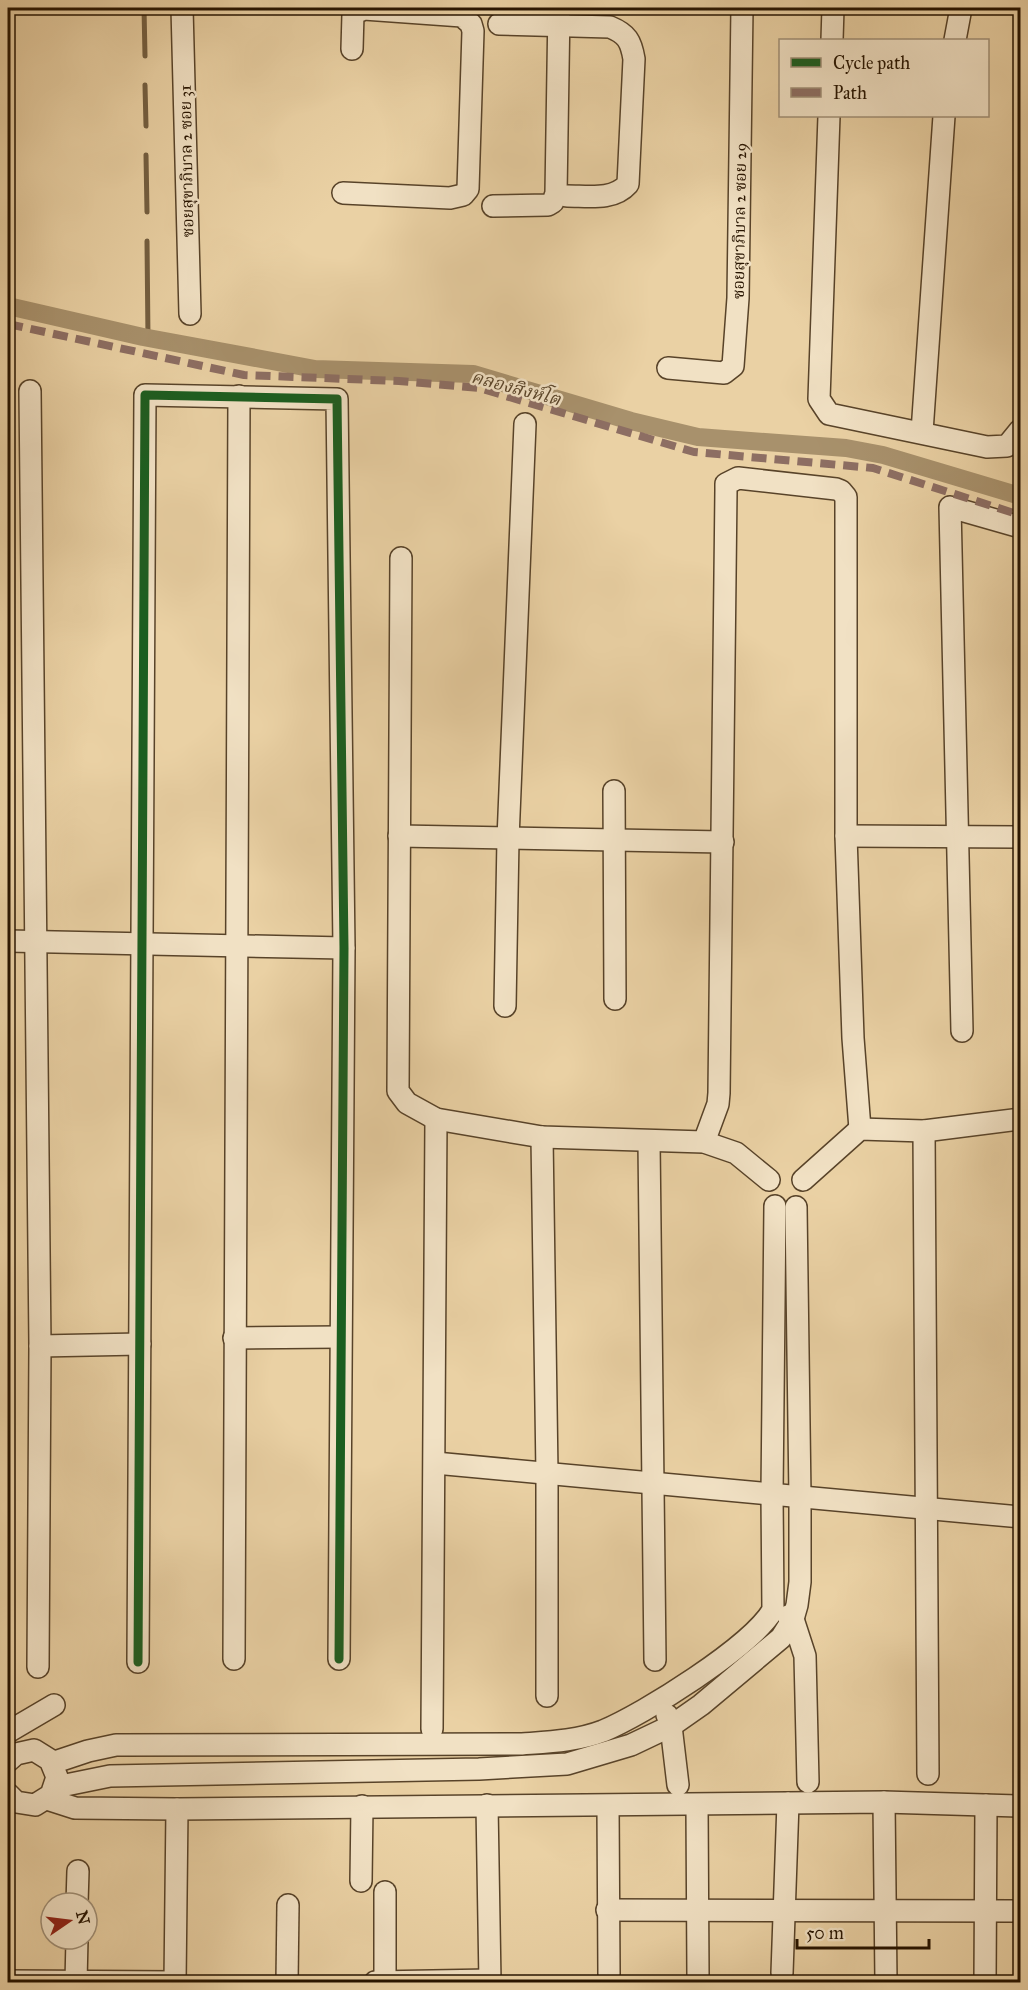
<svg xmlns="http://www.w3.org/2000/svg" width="1028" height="1990" font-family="'IM FELL Great Primer','Noto Serif Thai',serif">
  <rect width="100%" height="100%" fill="#ead1a4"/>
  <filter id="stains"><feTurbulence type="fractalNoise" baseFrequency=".00333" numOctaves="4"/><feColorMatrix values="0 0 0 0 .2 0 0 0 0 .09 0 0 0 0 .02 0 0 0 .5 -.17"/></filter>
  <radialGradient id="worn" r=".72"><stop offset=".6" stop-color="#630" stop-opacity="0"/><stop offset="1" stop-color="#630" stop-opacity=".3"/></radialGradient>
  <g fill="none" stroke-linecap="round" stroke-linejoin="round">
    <g stroke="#745f41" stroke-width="5">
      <polyline points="144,8 145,56"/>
      <polyline points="145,85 146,126"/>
      <polyline points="146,155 147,212"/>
      <polyline points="147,241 148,338"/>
    </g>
    <polyline stroke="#a8916c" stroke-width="18" points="8,306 143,337 315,369 473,374 631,421 698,437 846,448 883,455 1020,496"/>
    <g stroke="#584329" stroke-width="24">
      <g id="minor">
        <polyline points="182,8 190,314"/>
        <path d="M499,24L610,27C627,34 631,41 634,59L628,184C613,201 588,196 567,196"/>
        <polyline points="832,40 833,8"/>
        <polyline points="955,40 961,8"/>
        <polyline points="829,116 819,399 829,414 987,447 1007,446 1020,430"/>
        <polyline points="343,193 450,198 463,195 468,189 473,31 471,24 462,16 364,9 353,14 352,49"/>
        <polyline points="493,206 548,205 553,202 556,193 559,8"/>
        <polyline points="668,368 724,373 733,366 738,298 742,8"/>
        <polyline points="30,391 40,1346 38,1667"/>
        <polyline points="922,432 944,116"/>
        <polyline points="401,558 398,1091 407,1103 436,1119 542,1137 704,1142 736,1153 769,1180"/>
        <polyline points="614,791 615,999"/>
        <polyline points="399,836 723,842"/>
        <polyline points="846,836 1020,837"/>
        <polyline points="8,941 344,948"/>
        <polyline points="505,1006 508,839 525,424"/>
        <polyline points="962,1031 950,507 1020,527"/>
        <polyline points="924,1131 928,1774"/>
        <polyline points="542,1137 547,1473 547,1696"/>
        <polyline points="649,1142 655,1660"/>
        <polyline points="704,1142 718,1104 719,1093 726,490 726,484 738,478 836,489 841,491 846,497 846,836 853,1038 860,1129"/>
        <polyline points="803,1180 860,1129 924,1131 1020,1119"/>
        <polyline points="234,1338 340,1337"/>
        <polyline points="40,1346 140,1344"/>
        <polyline points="435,1463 1020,1517"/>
        <polyline points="788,1616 793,1619 805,1656 808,1782"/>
        <polyline points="234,1659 239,396"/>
        <polyline points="138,1662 145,395 337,399 344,948 339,1659"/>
        <polyline points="667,1715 671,1726 678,1785"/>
        <polyline points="432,1729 436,1119"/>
        <polyline points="8,1732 54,1705"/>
        <polyline points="8,1761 16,1754 34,1750 50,1760 57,1777 51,1795 35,1805 16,1802 8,1794"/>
        <path d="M52,1763L88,1751L116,1745L522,1744C549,1742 577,1741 603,1731C644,1714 751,1647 773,1610L772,1494L775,1206"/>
        <polyline points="56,1787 110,1776 479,1769 567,1764 631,1745 671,1726 701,1705 781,1638 793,1619 797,1605 800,1582 800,1497 796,1207"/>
        <polyline points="47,1799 75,1808 177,1809 884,1802 1020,1806"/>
        <polyline points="884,1802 886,1982"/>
        <polyline points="487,1805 490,1982"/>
        <polyline points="608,1806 609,1974"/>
        <polyline points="697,1806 698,1977"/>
        <polyline points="361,1881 362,1806"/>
        <polyline points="385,1892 385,1982"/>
        <polyline points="77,1903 78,1871"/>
        <polyline points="607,1910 1020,1911"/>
        <polyline points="782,1973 788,1803"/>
        <polyline points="8,1981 177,1982"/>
        <polyline points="76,1982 77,1939"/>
        <polyline points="175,1982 177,1809"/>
        <polyline points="287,1982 288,1905"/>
        <polyline points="375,1982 490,1980"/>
        <polyline points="985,1982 986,1805"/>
      </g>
    </g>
    <use href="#minor" stroke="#f1e1c4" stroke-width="21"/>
    <polyline stroke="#8d6e63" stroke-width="8" stroke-dasharray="15 8" stroke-linecap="butt" points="8,324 244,375 399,381 479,388 694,452 873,468 1020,515"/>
    <g stroke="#f1e1c4" stroke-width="13">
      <polyline id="cycleway" points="138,1662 145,395 337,399 344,948 339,1659"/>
    </g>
    <use href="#cycleway" stroke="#1b5e20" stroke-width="9"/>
  </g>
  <g text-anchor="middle" stroke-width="5" stroke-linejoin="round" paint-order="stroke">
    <g font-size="16" fill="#271400" stroke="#f1e1c4">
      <text transform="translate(186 161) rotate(-91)" y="6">ซอยสุขาภิบาล 2 ซอย 31</text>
      <text transform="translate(739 221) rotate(-89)" y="6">ซอยสุขาภิบาล 2 ซอย 29</text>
    </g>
    <g font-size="18" font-style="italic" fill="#5b462b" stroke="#f1e1c4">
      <text transform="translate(516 388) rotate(15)" y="6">คลองสิงห์โต</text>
    </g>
  </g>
  <rect width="1028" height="1990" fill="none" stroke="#ead1a4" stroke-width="30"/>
  <rect x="9" y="9" width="1010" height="1972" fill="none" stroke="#271400" stroke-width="3"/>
  <rect x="15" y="15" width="998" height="1960" fill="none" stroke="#271400" stroke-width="1.5"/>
  <rect x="779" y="39" width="210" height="78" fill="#f1e1c4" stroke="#a08f76" stroke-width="1.5"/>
  <rect x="791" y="58" width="30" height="9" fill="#1b5e20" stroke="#a08f76" stroke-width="1.5"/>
  <text x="833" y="69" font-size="18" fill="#271400">Cycle path</text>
  <rect x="791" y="88" width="30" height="9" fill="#8d6e63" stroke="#a08f76" stroke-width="1.5"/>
  <text x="833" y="99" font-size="18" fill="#271400">Path</text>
  <g transform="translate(69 1921) rotate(76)"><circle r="28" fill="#f1e1c4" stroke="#a08f76" stroke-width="1.5"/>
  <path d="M0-4.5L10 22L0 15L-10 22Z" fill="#8f2418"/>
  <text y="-9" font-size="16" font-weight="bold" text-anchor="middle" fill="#271400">N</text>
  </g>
  <path d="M797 1939v9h132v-9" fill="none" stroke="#271400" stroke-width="3"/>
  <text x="806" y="1939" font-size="18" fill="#271400" stroke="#f1e1c4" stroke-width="4.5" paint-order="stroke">50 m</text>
  <rect width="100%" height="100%" filter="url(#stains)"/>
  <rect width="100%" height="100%" fill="url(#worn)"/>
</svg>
